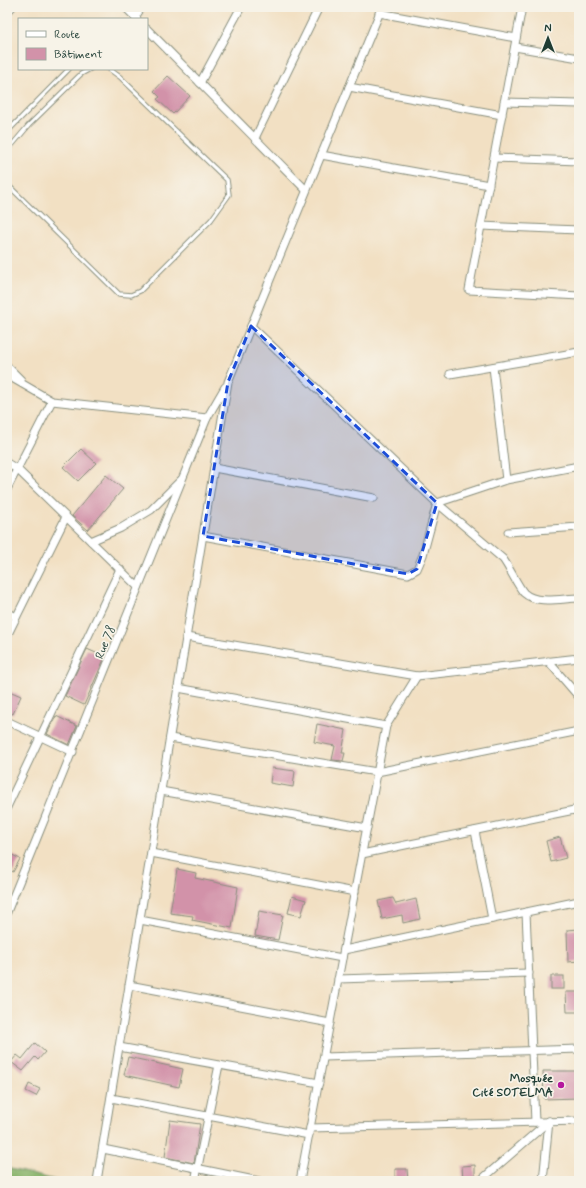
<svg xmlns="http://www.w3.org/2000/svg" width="586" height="1188" font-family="Mynerve,sans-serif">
  <rect width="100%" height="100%" fill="#f7f3e8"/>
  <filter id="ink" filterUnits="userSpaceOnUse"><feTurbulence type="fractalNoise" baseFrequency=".025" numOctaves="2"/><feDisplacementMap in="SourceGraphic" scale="8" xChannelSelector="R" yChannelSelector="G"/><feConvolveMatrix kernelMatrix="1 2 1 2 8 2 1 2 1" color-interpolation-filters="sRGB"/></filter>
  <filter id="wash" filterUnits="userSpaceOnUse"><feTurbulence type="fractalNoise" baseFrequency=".012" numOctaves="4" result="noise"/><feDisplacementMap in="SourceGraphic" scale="16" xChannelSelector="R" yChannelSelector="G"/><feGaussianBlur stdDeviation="0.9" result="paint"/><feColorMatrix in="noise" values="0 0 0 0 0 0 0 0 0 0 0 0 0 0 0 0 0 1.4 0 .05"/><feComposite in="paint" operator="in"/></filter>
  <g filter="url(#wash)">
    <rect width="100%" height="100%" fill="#f2e0c3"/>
    <polygon fill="#88b36b" stroke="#547850" points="7,1168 59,1181 7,1181"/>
    <g id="blocks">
      <g fill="#d292a9">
        <polygon points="168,76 190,96 173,114 157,99 160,97 154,91"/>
        <polygon points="81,449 96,463 78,481 63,467"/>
        <polygon points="106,475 123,489 88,530 72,516"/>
        <polygon points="87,649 105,657 84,705 65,696"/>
        <polygon points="7,690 21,696 13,714 7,712"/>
        <polygon points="56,716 77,726 69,745 47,734"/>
        <polygon points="317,724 346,730 342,753 345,753 343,761 332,760 335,746 314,742"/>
        <polygon points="272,768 295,771 293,787 270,783"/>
        <polygon points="560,837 566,858 551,862 546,841"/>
        <polygon points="7,852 20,859 13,872 7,869"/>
        <polygon points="177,869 196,873 195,878 238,887 232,928 192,920 193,916 170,913"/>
        <polygon points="292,896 306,900 301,916 288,913"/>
        <polygon points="393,898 396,904 416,899 420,919 403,923 402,915 382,919 378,901"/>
        <polygon points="259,911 283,915 278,940 255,936"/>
        <polygon points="579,929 579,961 568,962 567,930"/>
        <rect x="551" y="976" width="13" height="13"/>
        <polygon points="566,992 579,992 579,1012 567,1012"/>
        <polygon points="35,1043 45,1052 38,1060 35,1057 23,1071 11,1062 17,1055 22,1059"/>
        <polygon points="128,1057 183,1069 179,1087 124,1075"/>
        <polygon points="543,1071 579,1071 579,1098 544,1099"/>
        <polygon points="29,1084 40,1089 36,1096 26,1091"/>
        <polygon points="170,1120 200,1124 194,1163 165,1157"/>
        <polygon points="475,1165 475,1181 463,1181 462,1166"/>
        <polygon points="395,1169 407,1169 408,1181 395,1181"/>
      </g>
    </g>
  </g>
  <g filter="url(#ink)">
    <use href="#blocks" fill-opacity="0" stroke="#888e7c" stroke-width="1"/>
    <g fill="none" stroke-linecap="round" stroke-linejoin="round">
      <g stroke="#888e7c" stroke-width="5.5">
        <g id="lane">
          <polyline points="7,132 69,69"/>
          <polyline points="7,151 29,125 81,74 90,69"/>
          <polyline points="7,184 119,294 131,295 140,291 211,220 229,195 227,180 120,77 109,69"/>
        </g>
      </g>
      <g stroke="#888e7c" stroke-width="9">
        <g id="street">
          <polyline points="125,7 137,19"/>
          <polyline points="522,7 469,290 579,296"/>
          <polyline points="7,12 12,7"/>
          <polyline points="379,13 516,38"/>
          <polyline points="135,17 142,7"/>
          <polyline points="147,29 306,190"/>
          <polyline points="515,47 579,58"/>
          <polyline points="200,83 241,7"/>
          <polyline points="349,87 502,115"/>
          <polyline points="504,102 579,104"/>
          <polyline points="255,138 319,7"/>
          <polyline points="321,155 489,185"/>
          <polyline points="494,158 579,161"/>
          <polyline points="481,226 579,230"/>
          <path d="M251,326L437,503L503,559C509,567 519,588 524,593C537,605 563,598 579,598"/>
          <polyline points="7,366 21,380"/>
          <polyline points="493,367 506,480"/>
          <polyline points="450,374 579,352"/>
          <polyline points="7,375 52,401 207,418"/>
          <polyline points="7,463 17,469 138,587"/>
          <polyline points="214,468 374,498"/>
          <polyline points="7,489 52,401"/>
          <polyline points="508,532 579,527"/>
          <polyline points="203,536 408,574 417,569 423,555 437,503 506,480 579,466"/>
          <polyline points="91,541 121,528 151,510 181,480"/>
          <polyline points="7,612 16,617"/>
          <polyline points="7,636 66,517"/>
          <polyline points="186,637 417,676 579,658"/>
          <polyline points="548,661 579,697"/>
          <polyline points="178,688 386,726"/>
          <polyline points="7,721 73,752"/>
          <polyline points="170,738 377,772 579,731"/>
          <polyline points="161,791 367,828"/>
          <polyline points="7,807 120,569"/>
          <polyline points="475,831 492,919"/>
          <polyline points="151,853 355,892"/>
          <polyline points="362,854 579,809"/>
          <polyline points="7,912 207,418 225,387"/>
          <polyline points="526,912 535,1122"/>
          <polyline points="140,920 342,958"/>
          <polyline points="344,950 579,901"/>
          <polyline points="338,979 529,973"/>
          <polyline points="129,985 330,1023"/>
          <polyline points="119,1047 319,1083"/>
          <polyline points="324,1057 579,1049"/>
          <polyline points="111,1098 309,1135"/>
          <polyline points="310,1128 579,1121"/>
          <polyline points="103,1149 259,1181"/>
          <polyline points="97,1181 228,382 382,7"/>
          <polyline points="195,1181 219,1065"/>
          <polyline points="300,1181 386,726 417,676"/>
          <polyline points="480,1181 549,1121"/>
          <polyline points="543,1181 549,1121"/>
        </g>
      </g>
      <use href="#lane" stroke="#fff" stroke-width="3.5"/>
      <use href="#street" stroke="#fff" stroke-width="7"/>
    </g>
  </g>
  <path fill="#1d4ed8" fill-opacity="0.2" stroke="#1d4ed8" stroke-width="3" stroke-dasharray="8 5" stroke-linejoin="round" d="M251,326L437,503L417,569L408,574L203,536L228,382Z"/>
  <circle fill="#b5179e" stroke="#f7f3e8" stroke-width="1.5" cx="561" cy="1085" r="4"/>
  <g text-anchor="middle" stroke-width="3.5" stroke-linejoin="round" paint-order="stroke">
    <g font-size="12" fill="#1f3d34" stroke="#f7f3e8">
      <text transform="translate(105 642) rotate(-68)" y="4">Rue 78</text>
    </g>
    <g font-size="12" font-weight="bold" fill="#1f3d34" stroke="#f7f3e8" text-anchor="end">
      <text x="553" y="1082">Mosquée<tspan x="553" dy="14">Cité SOTELMA</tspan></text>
    </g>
  </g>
  <rect width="586" height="1188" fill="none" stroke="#f7f3e8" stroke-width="24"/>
  <rect x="18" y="18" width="130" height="52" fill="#f7f3e8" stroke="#a1aaa0"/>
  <rect x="26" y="31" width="20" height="6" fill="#ffffff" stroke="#a1aaa0"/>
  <text x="54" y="38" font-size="12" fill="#1f3d34">Route</text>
  <rect x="26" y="48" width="20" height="12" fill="#d292a9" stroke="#a1aaa0"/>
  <text x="54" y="58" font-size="12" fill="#1f3d34">Bâtiment</text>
  <g transform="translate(548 38)" stroke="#f7f3e8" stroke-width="3" paint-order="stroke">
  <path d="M0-3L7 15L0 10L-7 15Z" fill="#1f3d34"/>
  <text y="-6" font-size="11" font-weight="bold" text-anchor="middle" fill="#1f3d34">N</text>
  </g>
</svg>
